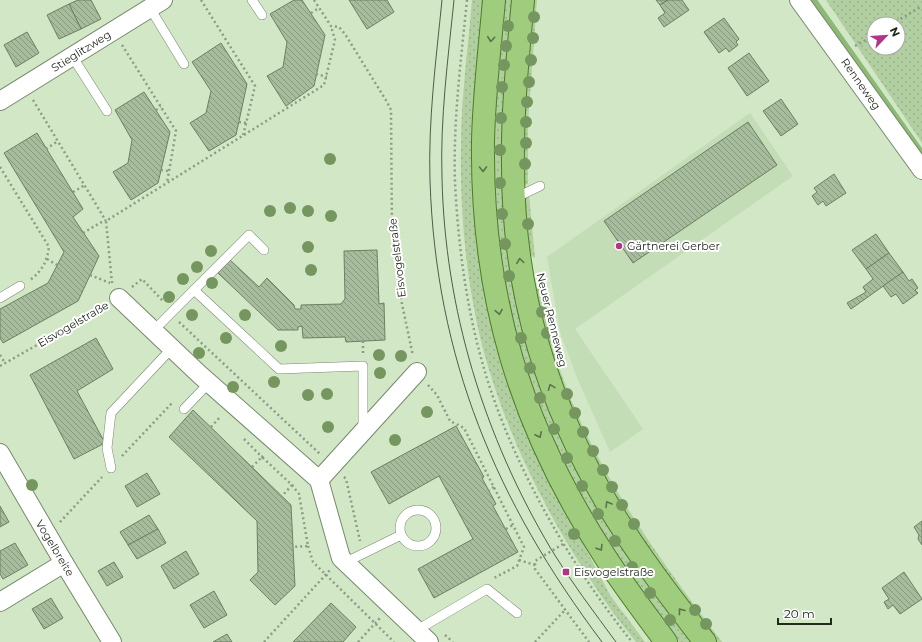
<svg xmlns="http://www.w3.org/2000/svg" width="922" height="642" font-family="Montserrat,sans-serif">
  <defs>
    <pattern id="grass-dots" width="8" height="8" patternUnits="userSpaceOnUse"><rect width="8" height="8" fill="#b1cfa1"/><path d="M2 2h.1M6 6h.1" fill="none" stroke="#98b28a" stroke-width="1.8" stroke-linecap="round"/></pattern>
    <pattern id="building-back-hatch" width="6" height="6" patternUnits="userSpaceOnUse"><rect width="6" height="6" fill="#a7bc9c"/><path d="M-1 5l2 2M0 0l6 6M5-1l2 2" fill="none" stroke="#88997f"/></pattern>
  </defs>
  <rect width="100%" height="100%" fill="#d1e7c6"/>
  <polygon fill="#c3ddb6" points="750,113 793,176 575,329 643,429 610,452 578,380 560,332 547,257"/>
  <g fill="url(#grass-dots)" fill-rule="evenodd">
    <path d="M472,0H485L479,252L492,328L498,354L516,406L573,524L610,595L645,642H636C562,551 495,424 474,308C464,256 460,200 461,147C461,98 468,49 472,0Z"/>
    <path d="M505,0H514L523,325L692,642H679C613,554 554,462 521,357C516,344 515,329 512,316C502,271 496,226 494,179C492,119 499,59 505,0Z"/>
    <polygon points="533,0 537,0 528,123 528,184 524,185 524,107"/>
    <path d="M826,0H922V143ZM874,24H898V48H874Z"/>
    <polygon points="529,195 535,258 529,254 524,199"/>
    <path d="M539,287C544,313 549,338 558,364C592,467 657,556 722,642H716L645,547L597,465L557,377L535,291Z"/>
  </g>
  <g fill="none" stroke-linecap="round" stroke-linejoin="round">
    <polyline stroke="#8cb974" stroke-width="5.5" points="814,0 922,153"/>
  </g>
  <g fill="url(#building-back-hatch)" stroke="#6c8062">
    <polygon points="78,0 91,0 101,19 81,29 69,4"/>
    <polygon points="294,0 302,0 325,35 314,86 286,106 267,76 283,67 287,42 270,14"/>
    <polygon points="349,0 387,0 394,12 367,29"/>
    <polygon points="656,0 668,0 660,5"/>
    <polygon points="668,0 682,0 689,10 664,27 658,18 665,13 660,5"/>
    <polygon points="69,4 81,29 59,39 47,15"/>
    <polygon points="724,18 739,39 736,42 738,45 729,52 726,48 719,53 704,32"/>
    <polygon points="27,32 39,53 16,67 4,45"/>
    <polygon points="221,43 247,84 236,135 209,151 190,123 206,113 211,91 192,62"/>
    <polygon points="749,53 769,81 747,96 728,68"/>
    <polygon points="144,92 170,132 158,183 131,200 113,172 128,163 132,140 115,110"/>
    <polygon points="781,99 798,124 781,136 763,111"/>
    <polygon points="748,122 777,165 633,263 604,221"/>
    <polygon points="37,133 83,209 73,217 99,256 78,301 3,343 0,338 0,309 48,283 64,252 4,153"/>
    <polygon points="834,174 846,193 826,206 823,201 818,205 812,196 817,192 814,188"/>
    <polygon points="876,234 889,253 866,269 852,250"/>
    <polygon points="377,250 379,304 384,303 385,340 346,342 345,337 303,338 302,326 298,327 298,330 278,330 218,273 230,260 259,287 267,278 294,305 295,309 301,309 301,305 341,304 345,299 344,251"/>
    <polygon points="889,253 903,272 851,309 847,303 866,292 863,287 873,279 866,269"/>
    <polygon points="903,272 909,281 912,279 918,288 915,290 918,293 903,304 896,294 891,297 883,286"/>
    <polygon points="96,338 113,369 77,391 105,443 74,459 30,375"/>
    <polygon points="193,410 291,505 295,586 275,605 250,580 258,572 257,521 169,437"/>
    <polygon points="456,426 484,477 482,478 496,504 493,506 518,552 434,598 418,569 473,539 439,476 389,504 371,472"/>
    <polygon points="147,473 160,494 137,507 125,486"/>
    <polygon points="0,506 9,522 0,527"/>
    <polygon points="149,515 158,529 128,545 120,532"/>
    <polygon points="922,521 922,545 918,539 919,535 914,527"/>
    <polygon points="158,529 166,543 137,559 128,545"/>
    <polygon points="15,543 28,565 3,579 0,574 0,551"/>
    <polygon points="186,551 199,574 174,589 161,566"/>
    <polygon points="114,562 123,577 107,586 98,571"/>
    <polygon points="904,572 922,599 900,614 893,605 888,609 884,602 889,599 882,588"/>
    <polygon points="214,591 227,615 204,628 190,605"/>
    <polygon points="51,598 63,618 44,629 32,609"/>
    <polygon points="331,603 356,627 343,642 293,642"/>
    <polygon points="227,634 232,642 213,642"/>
  </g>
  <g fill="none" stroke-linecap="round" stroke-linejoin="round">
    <g stroke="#768a6c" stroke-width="10">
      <g id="service">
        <polyline points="252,0 262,15"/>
        <polyline points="150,8 184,64"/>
        <polyline points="72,56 107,111"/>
        <polyline points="515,198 540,186"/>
        <polyline points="194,290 249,235 264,250"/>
        <polyline points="0,298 20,286"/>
        <polyline points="153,331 194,290 279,369 363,366 363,429"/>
        <polyline points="184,409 209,383"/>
        <polyline points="111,468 107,448 111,413 172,348"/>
        <circle cx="418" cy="528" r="18"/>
        <polyline points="346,562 401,535"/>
        <polyline points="417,630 487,589 517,613"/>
      </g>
    </g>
    <g stroke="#768a6c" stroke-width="20">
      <g id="minor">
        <polyline points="799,0 922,170"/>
        <polyline points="0,101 163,0"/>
        <polyline points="119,298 199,374 319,480 341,558 429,642"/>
        <polyline points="0,453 64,563 112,642"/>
        <polyline points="319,480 417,372"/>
        <polyline points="0,602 64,563"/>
      </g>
    </g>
    <g stroke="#4a7e23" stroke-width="24">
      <g id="primary">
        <path d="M494,0C490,47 484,94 483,141C481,295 520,426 604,555C623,585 645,613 666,642"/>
        <path d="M523,0C518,55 512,111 513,166C513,294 548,406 614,515C641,559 673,600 705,642"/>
      </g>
    </g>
    <g stroke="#8c9c84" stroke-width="2.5" stroke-dasharray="2 3" stroke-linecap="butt">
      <polyline points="201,0 255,86 243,136"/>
      <polyline points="314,0 331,26 339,27 345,34 387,102 391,110 392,237 402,304 413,356"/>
      <path d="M467,0C461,60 453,121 455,182C458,243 466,306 483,365C510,461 570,565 632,642"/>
      <polyline points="311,13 319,8"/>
      <polyline points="892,24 922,6"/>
      <polyline points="122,45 176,131 167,183"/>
      <polyline points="855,46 874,35"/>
      <polyline points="316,74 327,77"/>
      <polyline points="33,100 106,221"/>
      <polyline points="156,110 161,107"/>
      <polyline points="239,122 246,123"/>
      <polyline points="46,149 58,141"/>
      <path d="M0,167L49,247C47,262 42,271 30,280"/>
      <polyline points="161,170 169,171"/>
      <polyline points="73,192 85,185"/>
      <polyline points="83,233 105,220"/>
      <polyline points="47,259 57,265"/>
      <polyline points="90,275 110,283"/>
      <polyline points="112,283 106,221 324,85 335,40 331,26"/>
      <polyline points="132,287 142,279 164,302"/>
      <polyline points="179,322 320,454"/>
      <polyline points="363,353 363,341"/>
      <polyline points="0,355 5,363"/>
      <polyline points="0,366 104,307"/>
      <polyline points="428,385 437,395 450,421 464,428 524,547 517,566 494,578"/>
      <polyline points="211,427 220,417"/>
      <polyline points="244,439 262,457 264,454"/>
      <polyline points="122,456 172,403"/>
      <polyline points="252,467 262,457 292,485 282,496"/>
      <polyline points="344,477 346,479 360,541"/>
      <polyline points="292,485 299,494 308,546 293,547"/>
      <polyline points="488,491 494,487"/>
      <polyline points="60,522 102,477"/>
      <polyline points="506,529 513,525"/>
      <polyline points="563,544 535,561 535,569 589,642"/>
      <polyline points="308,546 313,562 394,642"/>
      <polyline points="519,560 535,565"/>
      <polyline points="445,635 453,642"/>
      <polyline points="264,642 330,570"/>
      <polyline points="358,642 380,618"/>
      <polyline points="535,642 565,610"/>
    </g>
    <use href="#service" stroke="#fff" stroke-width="9"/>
    <use href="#minor" stroke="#fff" stroke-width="18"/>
    <use href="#primary" stroke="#a0cd7d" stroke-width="22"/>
    <g stroke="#505c4b" stroke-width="1">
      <path d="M442,0C436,60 428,121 430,181C436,359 496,501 602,642"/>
      <path d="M454,0C448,59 440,119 442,178C445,310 484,436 551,549C571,582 594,612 616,642"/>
    </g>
  </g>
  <g fill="#75965e">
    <circle cx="534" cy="17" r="6"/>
    <circle cx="508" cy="26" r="6"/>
    <circle cx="533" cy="38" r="6"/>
    <circle cx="506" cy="46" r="6"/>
    <circle cx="531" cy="60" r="6"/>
    <circle cx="504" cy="65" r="6"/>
    <circle cx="529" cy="82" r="6"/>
    <circle cx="502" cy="87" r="6"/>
    <circle cx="527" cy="102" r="6"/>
    <circle cx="501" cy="118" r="6"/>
    <circle cx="526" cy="122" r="6"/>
    <circle cx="526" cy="143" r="6"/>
    <circle cx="500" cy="150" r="6"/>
    <circle cx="330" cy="159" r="6"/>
    <circle cx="525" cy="164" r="6"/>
    <circle cx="500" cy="183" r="6"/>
    <circle cx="290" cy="208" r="6"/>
    <circle cx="270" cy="211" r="6"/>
    <circle cx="308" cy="211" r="6"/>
    <circle cx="502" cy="214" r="6"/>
    <circle cx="331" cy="216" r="6"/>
    <circle cx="528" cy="224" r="6"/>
    <circle cx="505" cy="244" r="6"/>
    <circle cx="308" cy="247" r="6"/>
    <circle cx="211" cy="251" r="6"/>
    <circle cx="197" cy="267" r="6"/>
    <circle cx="311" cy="270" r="6"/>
    <circle cx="509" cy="276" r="6"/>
    <circle cx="183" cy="279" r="6"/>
    <circle cx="212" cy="283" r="6"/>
    <circle cx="169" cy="297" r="6"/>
    <circle cx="542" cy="312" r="6"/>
    <circle cx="192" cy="315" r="6"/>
    <circle cx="245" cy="315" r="6"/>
    <circle cx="547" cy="333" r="6"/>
    <circle cx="226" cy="338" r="6"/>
    <circle cx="521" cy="338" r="6"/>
    <circle cx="281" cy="346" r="6"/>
    <circle cx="199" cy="353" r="6"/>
    <circle cx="379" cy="355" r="6"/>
    <circle cx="401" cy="356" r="6"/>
    <circle cx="530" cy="368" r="6"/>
    <circle cx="380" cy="373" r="6"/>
    <circle cx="274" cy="382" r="6"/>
    <circle cx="233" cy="387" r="6"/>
    <circle cx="327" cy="394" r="6"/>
    <circle cx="567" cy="394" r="6"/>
    <circle cx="308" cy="395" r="6"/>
    <circle cx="540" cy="398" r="6"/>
    <circle cx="427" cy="412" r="6"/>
    <circle cx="575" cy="413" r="6"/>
    <circle cx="328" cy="427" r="6"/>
    <circle cx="554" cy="429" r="6"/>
    <circle cx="583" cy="432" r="6"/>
    <circle cx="395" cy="440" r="6"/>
    <circle cx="593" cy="451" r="6"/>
    <circle cx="567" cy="458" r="6"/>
    <circle cx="603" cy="470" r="6"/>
    <circle cx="32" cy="485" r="6"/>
    <circle cx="582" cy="486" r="6"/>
    <circle cx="612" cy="487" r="6"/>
    <circle cx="622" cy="505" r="6"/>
    <circle cx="598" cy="514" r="6"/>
    <circle cx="634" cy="524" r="6"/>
    <circle cx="574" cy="534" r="6"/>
    <circle cx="615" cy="541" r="6"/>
    <circle cx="632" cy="567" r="6"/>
    <circle cx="650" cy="593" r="6"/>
    <circle cx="695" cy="610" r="6"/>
    <circle cx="670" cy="620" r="6"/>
    <circle cx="706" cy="624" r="6"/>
  </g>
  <defs><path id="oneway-chevron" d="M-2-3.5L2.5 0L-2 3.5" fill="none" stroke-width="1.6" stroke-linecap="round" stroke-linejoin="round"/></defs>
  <g stroke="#5b7349">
    <use href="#oneway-chevron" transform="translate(491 39) rotate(96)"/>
    <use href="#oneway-chevron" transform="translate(483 169) rotate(89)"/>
    <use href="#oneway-chevron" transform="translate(520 261) rotate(-98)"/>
    <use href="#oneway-chevron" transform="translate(499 312) rotate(80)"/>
    <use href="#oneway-chevron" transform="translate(551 387) rotate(-111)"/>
    <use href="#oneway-chevron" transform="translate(539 435) rotate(65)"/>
    <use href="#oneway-chevron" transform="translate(608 504) rotate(-120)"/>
    <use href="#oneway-chevron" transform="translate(600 548) rotate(58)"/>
    <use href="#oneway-chevron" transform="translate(681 611) rotate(-127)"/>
  </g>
  <g fill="#b23686" stroke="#fff" stroke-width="1.5">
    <circle cx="619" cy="246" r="4"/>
    <rect x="562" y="568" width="8" height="8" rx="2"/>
  </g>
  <g text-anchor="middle" stroke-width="4" stroke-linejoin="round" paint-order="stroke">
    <g font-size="11" fill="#222a1e" stroke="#fff">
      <text transform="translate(81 51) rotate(-32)" y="4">Stieglitzweg</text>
      <text transform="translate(861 84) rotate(55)" y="4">Renneweg</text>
      <text transform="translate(397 258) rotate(-97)" y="4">Eisvogelstraße</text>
      <text transform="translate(552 320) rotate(76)" y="4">Neuer Renneweg</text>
      <text transform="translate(73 324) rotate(-30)" y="4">Eisvogelstraße</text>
      <text transform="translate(55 548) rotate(59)" y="4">Vogelbreite</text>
    </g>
    <g font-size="11" fill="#222a1e" stroke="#fff" text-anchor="start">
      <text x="627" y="250">Gärtnerei Gerber</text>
      <text x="574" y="576">Eisvogelstraße</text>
    </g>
  </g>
  <g transform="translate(886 36) rotate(65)"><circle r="19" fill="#ffffff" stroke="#a7aaa5"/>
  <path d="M0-3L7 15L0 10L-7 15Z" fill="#b23686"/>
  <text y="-6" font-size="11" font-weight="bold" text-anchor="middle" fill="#222a1e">N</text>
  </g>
  <path d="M778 618v6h53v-6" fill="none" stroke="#222a1e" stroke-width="2"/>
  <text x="784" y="618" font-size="12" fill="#222a1e" stroke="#ffffff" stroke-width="3" paint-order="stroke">20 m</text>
</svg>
